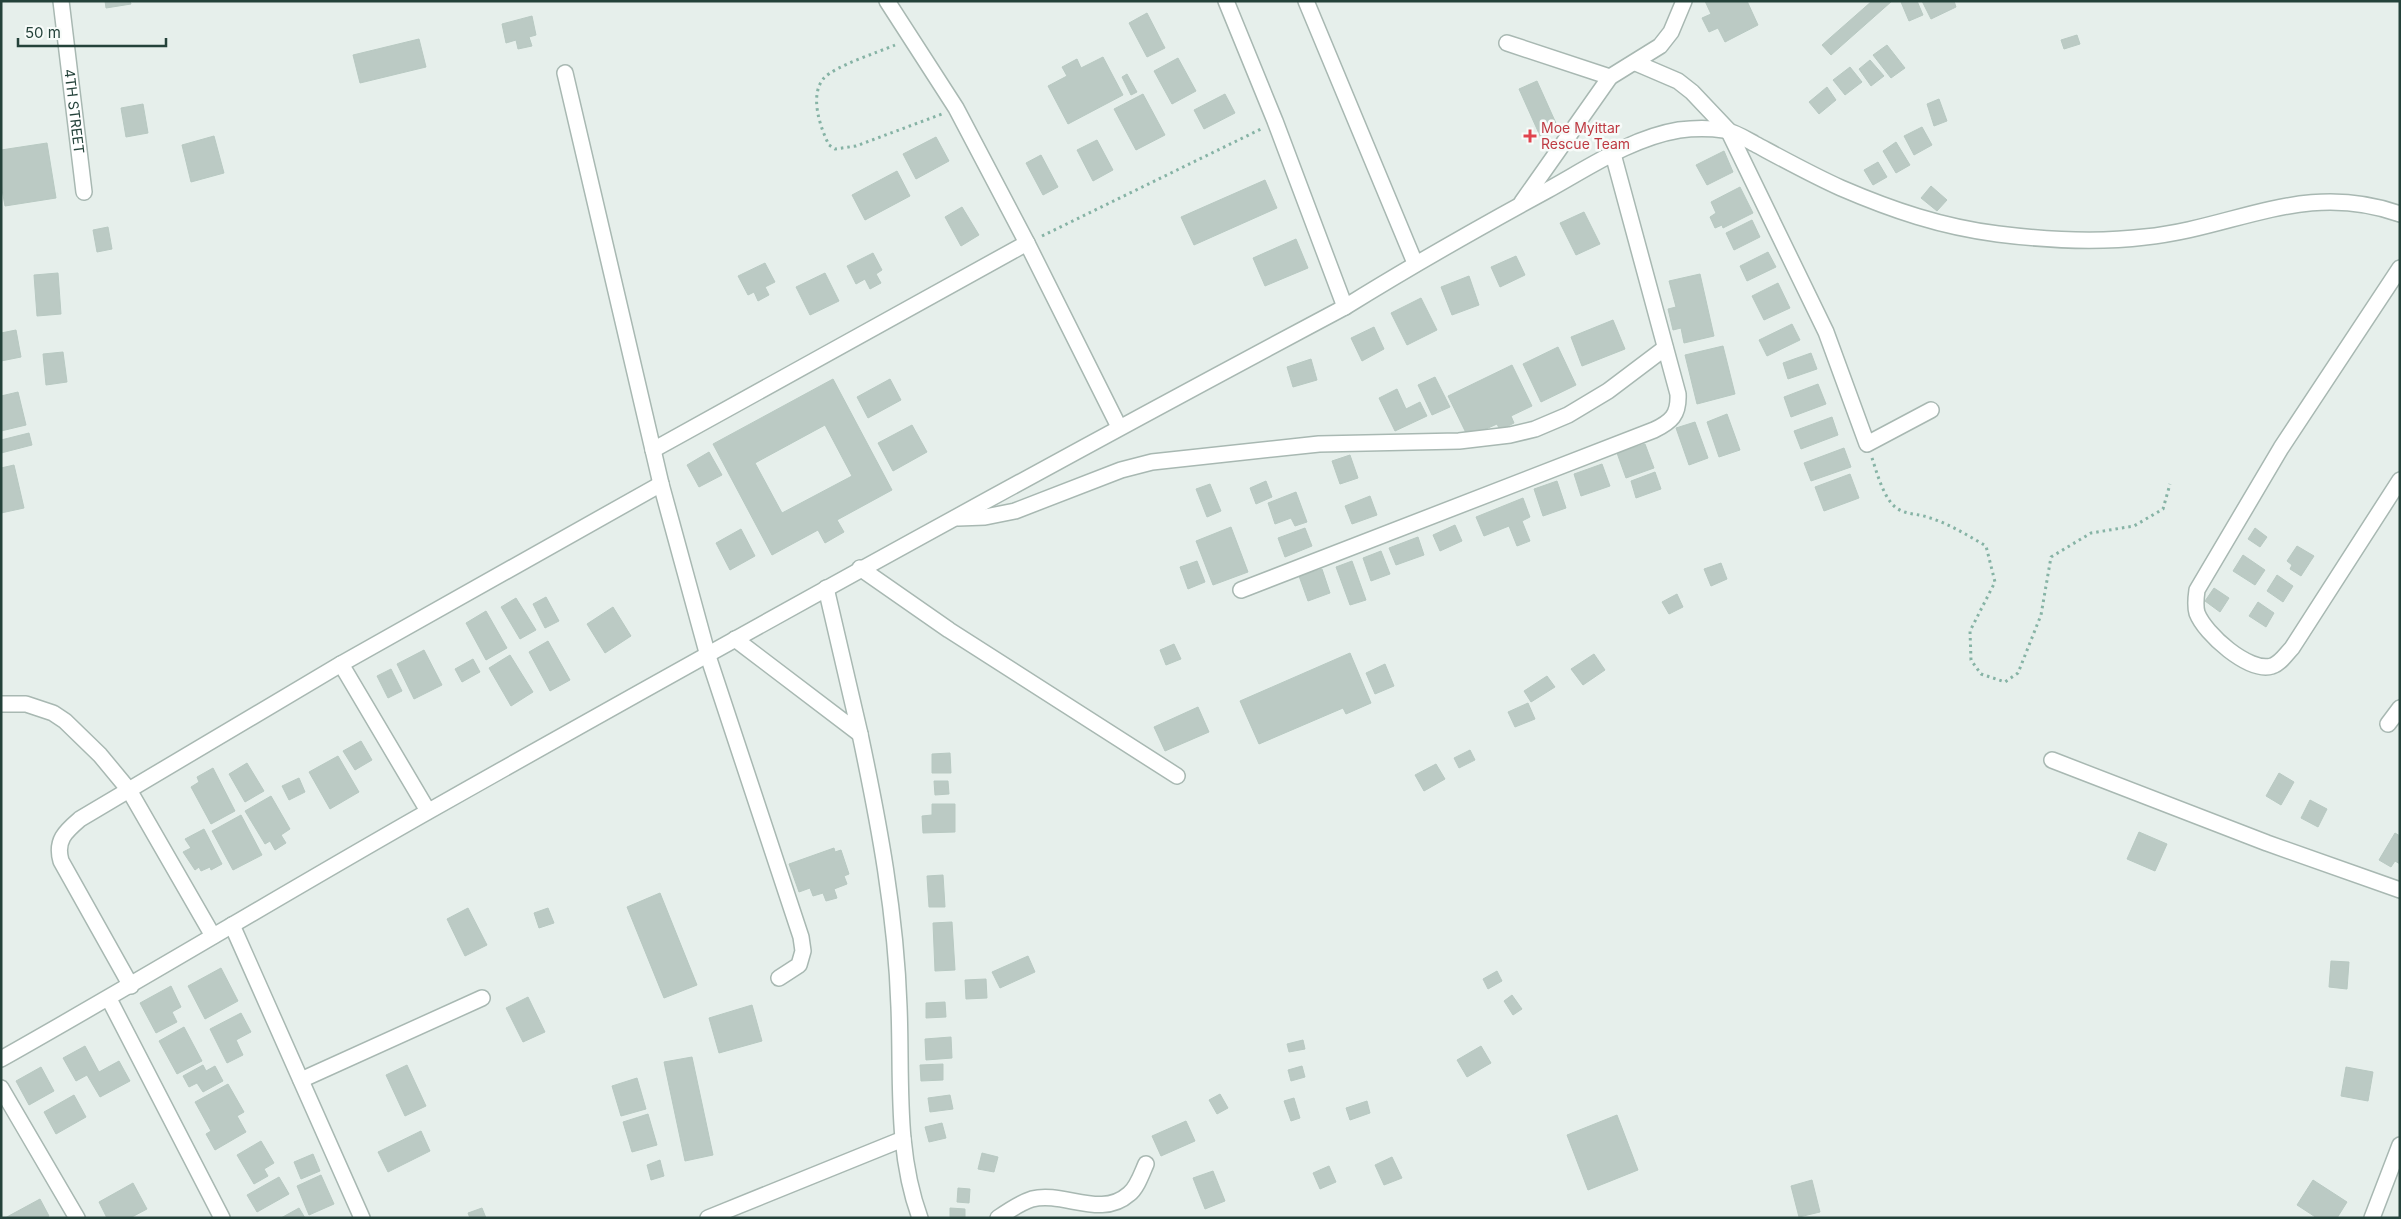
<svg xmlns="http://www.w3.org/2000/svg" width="2401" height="1219" font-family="Inter,sans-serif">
  <rect width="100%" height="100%" fill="#e6efeb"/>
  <g fill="#bbcac4" stroke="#b8c9c2" fill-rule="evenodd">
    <polygon points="105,1 130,1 131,4 106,8"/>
    <polygon points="1705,1 1747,1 1758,25 1725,42 1718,28 1709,32 1702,18 1711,14"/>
    <polygon points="1872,1 1892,1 1831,55 1822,45"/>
    <polygon points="1917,1 1923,15 1909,21 1901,2"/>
    <polygon points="1922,1 1954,1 1956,7 1931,19"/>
    <polygon points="1147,13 1165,48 1147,57 1129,23"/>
    <polygon points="532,16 536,35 529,37 532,46 518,49 516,40 506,43 502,24"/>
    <polygon points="2077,35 2080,44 2064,49 2061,40"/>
    <polygon points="419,39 426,67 360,83 353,55"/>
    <polygon points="1887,45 1905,68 1891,78 1873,55"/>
    <polygon points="1103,57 1123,95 1068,124 1048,86 1067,76 1062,67 1077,59 1081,68"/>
    <polygon points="1178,58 1196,91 1172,104 1154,71"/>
    <polygon points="1870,60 1884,76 1871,86 1859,69"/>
    <polygon points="1850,67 1862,82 1845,95 1833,80"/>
    <polygon points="1127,74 1137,92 1131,95 1122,77"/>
    <polygon points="1537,81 1559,130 1541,138 1519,89"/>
    <polygon points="1827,87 1836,100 1819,114 1809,102"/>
    <polygon points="1143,94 1165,135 1136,150 1114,109"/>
    <polygon points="1225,94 1235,113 1204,129 1194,110"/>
    <polygon points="1939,99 1947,121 1934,126 1927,104"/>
    <polygon points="143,104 148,133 126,137 121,108"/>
    <polygon points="1922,127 1932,145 1914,155 1904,136"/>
    <polygon points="214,136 224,173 191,182 182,145"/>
    <polygon points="936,137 949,161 916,179 903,154"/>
    <polygon points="1097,140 1113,170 1093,181 1077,150"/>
    <polygon points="1896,142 1910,165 1896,173 1883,151"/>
    <polygon points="47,143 56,198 5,206 1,184 1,150"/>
    <polygon points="1724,151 1733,172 1707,185 1696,165"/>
    <polygon points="1041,155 1058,187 1043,195 1026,163"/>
    <polygon points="1878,162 1887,177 1873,185 1864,170"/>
    <polygon points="897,171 910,196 865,220 852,195"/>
    <polygon points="1265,180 1277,208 1194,245 1181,217"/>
    <polygon points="1931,186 1947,200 1937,211 1921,198"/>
    <polygon points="1740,187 1753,213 1723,228 1722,225 1715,228 1710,217 1716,213 1711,202"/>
    <polygon points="962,207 979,235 961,246 945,217"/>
    <polygon points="1584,212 1600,244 1576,255 1560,223"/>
    <polygon points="1752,220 1760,237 1734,250 1726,233"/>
    <polygon points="108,227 112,249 97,252 93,230"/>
    <polygon points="1296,239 1308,268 1265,286 1253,258"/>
    <polygon points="1768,252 1776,267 1747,281 1740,266"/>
    <polygon points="873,253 882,270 876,274 881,283 870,289 865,279 856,284 847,266"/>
    <polygon points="1516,256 1525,275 1500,287 1491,267"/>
    <polygon points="765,263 775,282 765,287 769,295 758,301 754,292 748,295 738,276"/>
    <polygon points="58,273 61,314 37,316 34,275"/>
    <polygon points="825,273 839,301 810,315 796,287"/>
    <polygon points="1700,274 1714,336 1684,343 1681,328 1673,330 1668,309 1676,307 1669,281"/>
    <polygon points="1469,276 1479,305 1452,315 1441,287"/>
    <polygon points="1778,283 1790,308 1764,320 1752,296"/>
    <polygon points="1421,298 1437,330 1407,345 1391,313"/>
    <polygon points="1613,320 1625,349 1582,366 1571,337"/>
    <polygon points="1792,324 1800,340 1767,356 1759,340"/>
    <polygon points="1374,327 1384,349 1362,361 1351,338"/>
    <polygon points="16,330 21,357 1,361 1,333"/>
    <polygon points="1723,346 1735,394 1697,404 1685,355"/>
    <polygon points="1558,347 1576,385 1541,402 1523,364"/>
    <polygon points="63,352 67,382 46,385 43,354"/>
    <polygon points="1811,353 1817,369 1788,379 1783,363"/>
    <polygon points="1311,359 1317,380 1293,387 1287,367"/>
    <polygon points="1512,365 1532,406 1511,416 1514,423 1500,430 1497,424 1468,437 1448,396"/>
    <polygon points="1435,377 1450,407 1432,415 1418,385"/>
    <path d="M833,379L892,490L837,520L844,532L825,543L818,530L772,555L713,444ZM825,425L852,476L782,513L755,463Z"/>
    <polygon points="890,379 901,400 868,418 857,397"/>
    <polygon points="1818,384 1826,404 1791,417 1784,397"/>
    <polygon points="1397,389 1406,409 1420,402 1427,416 1395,431 1379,398"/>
    <polygon points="18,392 26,425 1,431 1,396"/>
    <polygon points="1727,414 1740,450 1719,457 1707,422"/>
    <polygon points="1832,417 1838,435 1801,449 1794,431"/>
    <polygon points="1695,422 1708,458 1689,465 1676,428"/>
    <polygon points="912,425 927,452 893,471 878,443"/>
    <polygon points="29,433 32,445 1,453 1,440"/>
    <polygon points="1645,444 1654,468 1626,478 1617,453"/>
    <polygon points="1844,448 1851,467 1811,481 1804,463"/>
    <polygon points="709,452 722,475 699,487 687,465"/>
    <polygon points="1350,455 1358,478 1340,484 1332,461"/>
    <polygon points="1602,464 1610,486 1581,496 1574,474"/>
    <polygon points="14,465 24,508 1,513 1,468"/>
    <polygon points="1655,472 1661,489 1636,498 1631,481"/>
    <polygon points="1850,474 1859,498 1824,511 1815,487"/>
    <polygon points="1266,481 1272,497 1256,504 1250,488"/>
    <polygon points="1557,481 1566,508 1543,516 1534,489"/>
    <polygon points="1210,484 1221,511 1207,517 1196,489"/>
    <polygon points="1296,492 1307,522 1295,526 1291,518 1275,524 1268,503"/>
    <polygon points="1370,496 1377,515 1352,524 1345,506"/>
    <polygon points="1523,498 1530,517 1522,521 1530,541 1517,546 1509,526 1484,536 1476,517"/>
    <polygon points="1455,525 1462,541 1440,551 1433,535"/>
    <polygon points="1231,527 1248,572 1213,585 1196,541"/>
    <polygon points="1305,528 1312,546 1285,557 1278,538"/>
    <polygon points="2255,528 2267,537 2260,547 2248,539"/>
    <polygon points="741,529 755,556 730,570 716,543"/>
    <polygon points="1418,537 1424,555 1396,565 1389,548"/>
    <polygon points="2297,546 2314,556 2301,576 2290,569 2292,565 2287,561"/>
    <polygon points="1381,551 1390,574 1371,581 1363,558"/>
    <polygon points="2243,555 2265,570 2255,585 2233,571"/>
    <polygon points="1197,561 1205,582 1188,589 1180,567"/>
    <polygon points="1352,561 1366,600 1350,605 1336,567"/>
    <polygon points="1721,563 1727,579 1711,586 1704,569"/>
    <polygon points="1322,569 1330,593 1308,601 1299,576"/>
    <polygon points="2277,575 2293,586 2283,602 2267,591"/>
    <polygon points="2214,588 2229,598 2220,612 2205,601"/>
    <polygon points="1677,594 1683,607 1669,614 1662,602"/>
    <polygon points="546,597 559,621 545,628 533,604"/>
    <polygon points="516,598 536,630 520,639 501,607"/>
    <polygon points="2258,602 2274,613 2266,627 2249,616"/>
    <polygon points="613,607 631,636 605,653 587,624"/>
    <polygon points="486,611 507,648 486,660 466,623"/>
    <polygon points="548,641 570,680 550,691 529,652"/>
    <polygon points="1174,644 1181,659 1166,665 1160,650"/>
    <polygon points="424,650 442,685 414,699 397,664"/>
    <polygon points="1350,653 1371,703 1346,714 1343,708 1259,744 1240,701"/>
    <polygon points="1594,654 1605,670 1583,685 1571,669"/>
    <polygon points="510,655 533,692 511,706 489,668"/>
    <polygon points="473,659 480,672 462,682 455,669"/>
    <polygon points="1385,664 1394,686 1375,694 1366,673"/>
    <polygon points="391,669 402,691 388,698 377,676"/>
    <polygon points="1547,676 1555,687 1531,702 1524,691"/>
    <polygon points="1528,703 1535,719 1515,727 1508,712"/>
    <polygon points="1198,707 1209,732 1165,751 1154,727"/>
    <polygon points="361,741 372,760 355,770 343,751"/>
    <polygon points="1470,750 1475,760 1459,768 1454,758"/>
    <polygon points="950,753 951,773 932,773 932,754"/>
    <polygon points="338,756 359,792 330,809 309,772"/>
    <polygon points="247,763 264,791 245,802 229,774"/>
    <polygon points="1436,764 1445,779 1424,791 1415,775"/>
    <polygon points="213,768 235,811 211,824 191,787 199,782 197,777"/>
    <polygon points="2279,773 2294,782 2281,805 2266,796"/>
    <polygon points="299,778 305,792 289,800 282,786"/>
    <polygon points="934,781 948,781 949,794 935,795"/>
    <polygon points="271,796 290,829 281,835 286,843 275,850 270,841 265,844 245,811"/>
    <polygon points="2310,800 2327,809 2318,827 2301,818"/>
    <polygon points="932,804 955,804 955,832 923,833 922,816 932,815"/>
    <polygon points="241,815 262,855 233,870 212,831"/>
    <polygon points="204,829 222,864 211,870 210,867 201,871 199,867 195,870 183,852 191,848 185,839"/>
    <polygon points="2139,832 2167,844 2155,871 2127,859"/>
    <polygon points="2395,833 2400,836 2400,864 2395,861 2391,867 2379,860"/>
    <polygon points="834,848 835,852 841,850 849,874 844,876 847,884 834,889 837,898 826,901 823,893 813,896 810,888 799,892 789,864"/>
    <polygon points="943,875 945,907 929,907 927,876"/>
    <polygon points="660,893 697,985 664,998 627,907"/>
    <polygon points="468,908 487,945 465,956 447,919"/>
    <polygon points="548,908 554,923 539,928 534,913"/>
    <polygon points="952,922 955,970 935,971 933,923"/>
    <polygon points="1028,956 1035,972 1000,988 992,972"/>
    <polygon points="2331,961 2349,962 2347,989 2329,987"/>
    <polygon points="221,968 238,1001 205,1019 188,986"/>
    <polygon points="1497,971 1502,981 1488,989 1483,979"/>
    <polygon points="986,979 987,998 966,999 965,980"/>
    <polygon points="171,986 181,1007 172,1012 177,1022 156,1033 140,1003"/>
    <polygon points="1512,995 1522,1009 1513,1015 1504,1001"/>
    <polygon points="528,997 545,1032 523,1042 506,1008"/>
    <polygon points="945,1002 946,1017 926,1018 926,1003"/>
    <polygon points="752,1005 762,1041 719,1053 709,1018"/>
    <polygon points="241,1013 251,1032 236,1040 243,1055 227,1063 210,1029"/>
    <polygon points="184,1027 202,1061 177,1074 159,1041"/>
    <polygon points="951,1037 952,1058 926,1060 925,1039"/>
    <polygon points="1303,1040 1305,1049 1289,1052 1287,1044"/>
    <polygon points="85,1046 99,1072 119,1061 130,1081 100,1097 87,1075 76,1081 63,1058"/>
    <polygon points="1481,1046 1491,1063 1467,1077 1457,1060"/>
    <polygon points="692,1057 713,1155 685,1161 664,1062"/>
    <polygon points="943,1064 943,1080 921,1081 920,1065"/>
    <polygon points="203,1065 206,1071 215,1066 223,1081 203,1092 197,1083 189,1087 183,1076"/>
    <polygon points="407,1065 426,1106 405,1116 386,1075"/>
    <polygon points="1302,1066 1305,1077 1291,1081 1288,1070"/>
    <polygon points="41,1067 54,1091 29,1105 16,1081"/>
    <polygon points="2346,1067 2373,1072 2368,1101 2341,1096"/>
    <polygon points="637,1078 646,1109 621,1116 612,1086"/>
    <polygon points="228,1084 244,1112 237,1116 246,1132 215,1150 206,1134 211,1131 195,1102"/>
    <polygon points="1220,1094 1228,1108 1217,1114 1209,1100"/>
    <polygon points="74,1095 86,1117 56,1134 44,1112"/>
    <polygon points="950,1095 953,1109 930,1112 928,1098"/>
    <polygon points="1294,1098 1300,1118 1291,1121 1284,1101"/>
    <polygon points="1367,1101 1370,1113 1350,1120 1346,1108"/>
    <polygon points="648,1114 657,1145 632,1152 623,1122"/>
    <polygon points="1617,1115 1638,1170 1588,1190 1567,1135"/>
    <polygon points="1186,1121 1195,1141 1161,1156 1152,1136"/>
    <polygon points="942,1123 946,1138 929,1142 925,1127"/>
    <polygon points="421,1131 430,1151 388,1172 378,1152"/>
    <polygon points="261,1141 274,1163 264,1169 268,1176 254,1184 237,1155"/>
    <polygon points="982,1153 998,1157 994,1172 978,1169"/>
    <polygon points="313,1154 320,1171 301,1179 294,1162"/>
    <polygon points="1392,1157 1402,1178 1384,1185 1375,1165"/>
    <polygon points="660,1160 664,1176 651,1180 647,1165"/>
    <polygon points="1329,1166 1336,1182 1320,1189 1313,1173"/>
    <polygon points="1213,1171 1225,1201 1205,1209 1193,1178"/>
    <polygon points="321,1175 334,1204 309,1215 297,1186"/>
    <polygon points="279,1177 289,1194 257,1212 247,1195"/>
    <polygon points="1812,1180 1820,1212 1799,1217 1791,1186"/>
    <polygon points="2313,1180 2347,1202 2337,1218 2317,1218 2297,1205"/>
    <polygon points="133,1183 147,1209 130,1218 107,1218 99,1202"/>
    <polygon points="958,1188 970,1189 969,1203 957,1202"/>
    <polygon points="40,1199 49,1216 46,1218 5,1218"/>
    <polygon points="299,1208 305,1218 281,1218"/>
    <polygon points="482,1208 486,1218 470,1218 468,1213"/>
    <polygon points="950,1208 965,1209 965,1218 950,1218"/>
  </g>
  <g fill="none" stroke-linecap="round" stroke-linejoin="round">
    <g stroke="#a8b8b2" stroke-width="18">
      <g id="minor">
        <path id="s1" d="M61,1L84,192"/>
        <polyline points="887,1 956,108 1027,243 1119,427"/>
        <polyline points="1226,1 1275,121 1345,307"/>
        <polyline points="1306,1 1415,263"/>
        <polyline points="1507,43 1610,77"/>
        <polyline points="1636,63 1678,81 1692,92 1728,130 1826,332 1867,444 1931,410"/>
        <polyline points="565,73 661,484 708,656 801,937 803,951 799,965 779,978"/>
        <polyline points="1522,202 1610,77 1660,46 1671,32 1684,1"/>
        <path d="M2400,268L2281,448L2197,590C2196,597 2195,606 2197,613C2205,634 2249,673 2272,666C2281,663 2286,654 2292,648L2400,480"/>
        <polyline points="653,450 1027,243"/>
        <polyline points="958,518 985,517 1015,511 1121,470 1152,462 1319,444 1459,441 1510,435 1535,429 1568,415 1608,391 1665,348"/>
        <polyline points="860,568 949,630 1177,776"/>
        <path d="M1241,590L1654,430C1671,422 1679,415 1678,394L1613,154"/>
        <polyline points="735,639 860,734 826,588"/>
        <polyline points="341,664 428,811"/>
        <polyline points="1,704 26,704 53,713 65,721 100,755 129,790 213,936"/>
        <polyline points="2388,724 2400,708"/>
        <path d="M860,734C879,824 896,914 899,1007C902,1078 895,1150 920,1218"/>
        <polyline points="2052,760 2267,843 2400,890"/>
        <polyline points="232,925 362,1218"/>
        <path d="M131,986L61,861C55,840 66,831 80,819L341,664L661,484"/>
        <polyline points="109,999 222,1218"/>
        <path d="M1,1059C145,978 286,892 429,811C733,639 1037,471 1345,307C1411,266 1478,228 1546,191C1588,168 1631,138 1679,130C1694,128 1710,128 1724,130C1735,132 1746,139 1755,144C1783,159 1812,175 1841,188C1892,210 1942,227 1998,234C2046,240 2096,243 2145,237C2236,228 2304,180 2400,214"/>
        <polyline points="301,1080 482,998"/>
        <polyline points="1,1088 77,1218"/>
        <polyline points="708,1218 903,1139"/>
        <path d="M998,1218C1008,1211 1020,1203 1032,1199C1064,1191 1101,1219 1129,1194C1137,1188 1142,1173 1146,1164"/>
        <polyline points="2372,1218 2400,1145"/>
      </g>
    </g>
    <g stroke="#86b3a5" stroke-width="3" stroke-dasharray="2.5 4" stroke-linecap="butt">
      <path d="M895,45C879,52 835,66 824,78C809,95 820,127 829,145L835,149L856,146L942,114"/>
      <polyline points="1042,236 1261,129"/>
      <path d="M1872,458C1877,473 1882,492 1892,504C1902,515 1915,513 1927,517C1948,523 1967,535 1986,546L1995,582L1970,631L1971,660L1981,674L2005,682L2018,673L2041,615L2051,557L2091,533L2134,526L2163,509L2170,484"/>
    </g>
    <use href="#minor" stroke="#fff" stroke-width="15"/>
  </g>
  <path fill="#e0444e" stroke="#f7fbf9" stroke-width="2" d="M1527.5 128.5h5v5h5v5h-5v5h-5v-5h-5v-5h5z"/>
  <g text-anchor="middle" stroke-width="5" stroke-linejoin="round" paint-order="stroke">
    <g font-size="14" fill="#24423a" stroke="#f7fbf9">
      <text dy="5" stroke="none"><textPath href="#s1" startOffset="111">4TH STREET</textPath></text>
    </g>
    <g font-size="14" fill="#be3a42" stroke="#f7fbf9" text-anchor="start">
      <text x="1541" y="133">Moe Myittar<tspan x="1541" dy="16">Rescue Team</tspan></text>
    </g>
  </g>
  <rect width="2401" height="1219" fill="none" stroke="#24423a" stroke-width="5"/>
  <path d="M18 38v8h148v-8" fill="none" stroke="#24423a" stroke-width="2.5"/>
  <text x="25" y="38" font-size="15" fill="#24423a" stroke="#f7fbf9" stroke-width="4" paint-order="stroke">50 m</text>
</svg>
